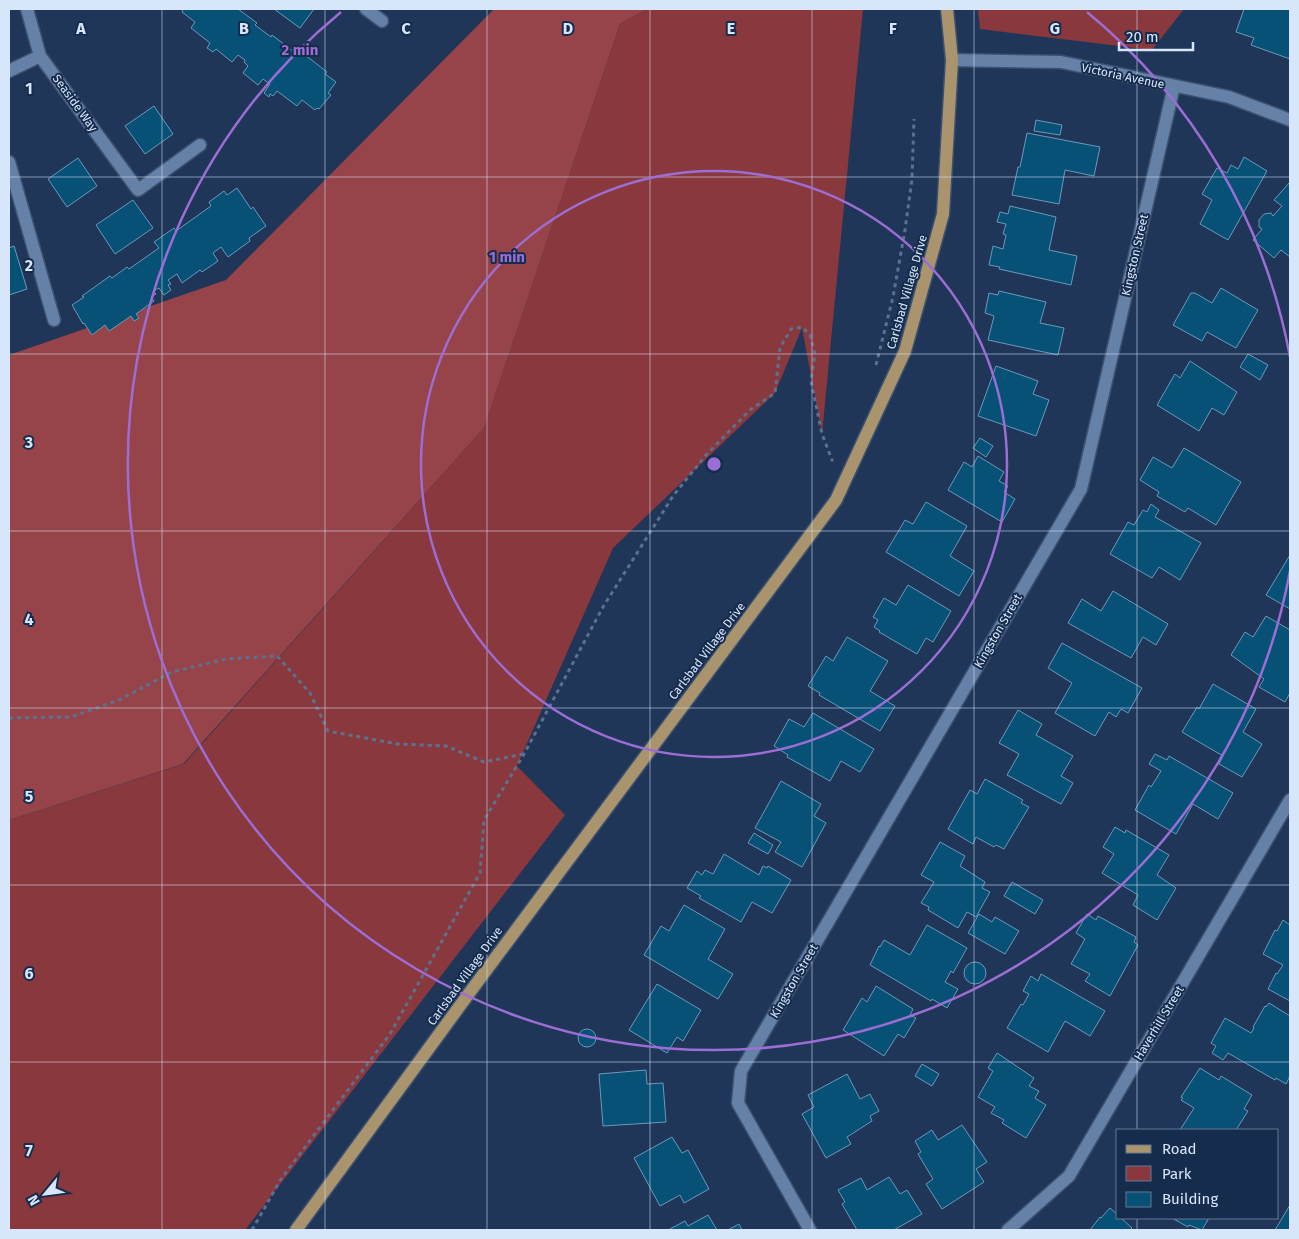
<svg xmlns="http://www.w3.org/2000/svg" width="1299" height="1239" font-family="'Fira Sans',sans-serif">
  <rect width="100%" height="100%" fill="#1f3659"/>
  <g fill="#89383e">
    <polygon points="647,9 863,9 822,434 802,328 775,393 613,548 517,766 565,815 245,1230 9,1230 9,820 184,764 484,428 620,24"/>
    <polygon points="978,9 1184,9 1152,50 980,29"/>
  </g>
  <polygon fill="#964449" points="494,9 647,9 620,24 484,428 183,764 9,820 9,355 226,280"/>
  <g fill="#085176" stroke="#6b99b8">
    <polygon points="182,9 238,9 257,23 255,25 271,37 272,35 298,55 300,51 327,72 325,74 336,82 328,93 331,95 319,109 317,108 315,110 302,100 297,106 277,91 273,96 270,94 269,97 264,93 270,84 263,79 258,85 243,73 248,66 244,62 245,60 238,55 232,62 216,49 213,52 207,48 210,43 191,28 195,22 182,12 183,10"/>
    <polygon points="274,9 314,9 300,28"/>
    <polygon points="1244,9 1290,9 1290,59 1251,45 1254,38 1236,32"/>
    <polygon points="154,106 173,134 145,154 125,126"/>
    <polygon points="1036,120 1062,125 1060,135 1034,131"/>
    <polygon points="1027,133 1100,147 1094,176 1065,170 1059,204 1012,195 1018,167 1020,167"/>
    <polygon points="1244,157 1267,171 1228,240 1200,224 1212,200 1202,194 1217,168 1227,173 1231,165 1238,169"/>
    <polygon points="78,158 97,186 67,207 48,179"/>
    <polygon points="1290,182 1290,257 1281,250 1274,258 1253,240 1262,229 1259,227 1259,220 1264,214 1271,213 1273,216 1282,206 1274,200"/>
    <polygon points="237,188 251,209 253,207 266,226 249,238 250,241 228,257 221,247 213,253 218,261 202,272 200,270 182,283 177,274 168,280 171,284 168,285 171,290 164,295 159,288 153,291 156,294 151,297 154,301 136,314 139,318 134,321 131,316 109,331 105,325 92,335 84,323 83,324 72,305 84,297 82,296 110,276 112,278 127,267 129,269 159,248 154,242 174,228 176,231 211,206 209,202 224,191 227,195"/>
    <polygon points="133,200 153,228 115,254 96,225"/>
    <polygon points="1010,206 1056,217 1049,250 1077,256 1071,285 999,269 1000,267 989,265 993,246 1003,249 1006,235 1003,234 1006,224 997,222 1000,212 1008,214"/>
    <polygon points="14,246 27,289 9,295 9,248"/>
    <polygon points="1221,288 1258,310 1236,348 1207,332 1202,341 1173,325 1191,293 1195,293 1212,303"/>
    <polygon points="999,291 1046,302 1040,323 1064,328 1058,355 988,340 994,316 985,313 989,293 998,295"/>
    <polygon points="1248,354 1268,365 1260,380 1240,367"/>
    <polygon points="1190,361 1237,392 1224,415 1212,408 1199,431 1157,405 1175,374 1180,378"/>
    <polygon points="996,366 1038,381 1033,394 1049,400 1036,436 978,416"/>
    <polygon points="980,438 993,446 986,457 973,448"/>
    <polygon points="1184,448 1241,482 1216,525 1188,508 1185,512 1157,496 1159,492 1140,480 1153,457 1172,468"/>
    <polygon points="978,456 1004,472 999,481 1008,486 1004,492 1015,499 1002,522 948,490 964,462 972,467"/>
    <polygon points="926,502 967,526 950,556 974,571 959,596 886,552 905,520 913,524"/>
    <polygon points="1151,504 1159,510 1155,517 1201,543 1180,580 1159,567 1152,578 1110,554 1128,522 1134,525 1143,510 1147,512"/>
    <polygon points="1290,555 1290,609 1266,595"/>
    <polygon points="908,585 951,611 933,642 926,638 917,654 879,632 880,631 874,627 878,620 873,617 884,598 896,605"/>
    <polygon points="1113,591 1168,624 1156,645 1143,637 1131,658 1068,623 1082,599 1101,611"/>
    <polygon points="1266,616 1290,630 1290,693 1285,702 1259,687 1264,679 1231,655 1245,632 1253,637"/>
    <polygon points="847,637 888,661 870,691 895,706 880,731 819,695 820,693 808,686 826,656 833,661"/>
    <polygon points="1062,643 1142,688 1128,713 1121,709 1116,717 1109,712 1095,736 1055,713 1072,683 1048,668"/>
    <polygon points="1213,684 1256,709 1243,732 1262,744 1242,777 1219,764 1223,756 1182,732 1197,707 1199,709"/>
    <polygon points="1018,710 1042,724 1036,735 1073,756 1061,776 1073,783 1061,804 1007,775 1019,754 999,743"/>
    <polygon points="813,713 874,749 860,772 841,761 830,781 787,757 788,755 774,746 789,719 804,727"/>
    <polygon points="1155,754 1167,760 1169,756 1233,793 1218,819 1193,804 1176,834 1135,810 1149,785 1151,787 1161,771 1149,764"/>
    <polygon points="985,779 1023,800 1021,803 1029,807 1004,849 996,845 994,847 976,837 973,844 948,829 970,790 977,794"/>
    <polygon points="781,781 821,804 814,816 826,823 802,867 775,852 781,842 755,828"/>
    <polygon points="1115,827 1125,833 1126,830 1169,855 1157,875 1176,888 1157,920 1133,905 1138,895 1102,873 1114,854 1103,847"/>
    <polygon points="754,833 773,845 768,854 748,843"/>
    <polygon points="940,842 965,856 960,866 985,882 982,888 990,892 976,917 967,912 958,928 928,910 929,907 921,903 934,882 921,875"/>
    <polygon points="724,854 759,875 763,866 767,868 768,866 791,880 772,913 752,902 741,922 699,898 701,896 687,888 697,871 702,875 705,870 713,874"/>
    <polygon points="1012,882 1043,900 1035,914 1004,896"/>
    <polygon points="684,905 725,929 708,959 733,974 718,999 644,955 661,926 669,931"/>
    <polygon points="979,914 992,922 995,917 1019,931 1005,954 968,933"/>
    <polygon points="1087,914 1096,920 1098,916 1136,937 1134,942 1138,945 1110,996 1085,981 1090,974 1071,964 1085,939 1076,933"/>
    <polygon points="1283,920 1290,925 1290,1001 1268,989 1276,973 1277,974 1283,965 1263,954 1275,930 1277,931"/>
    <polygon points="927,925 967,948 953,973 951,971 945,982 958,989 947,1008 932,999 931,1001 870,965 879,946 880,947 884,940 910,955"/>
    <circle cx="975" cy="973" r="11"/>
    <polygon points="1041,974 1105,1011 1090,1036 1065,1021 1048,1052 1007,1028 1021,1004 1023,1005 1029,994 1023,991 1031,976 1038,981"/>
    <polygon points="657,984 701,1010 683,1041 677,1037 667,1053 629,1030"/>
    <polygon points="876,986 913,1009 910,1015 916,1018 904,1038 898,1034 884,1056 843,1030 862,998 867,1002"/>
    <polygon points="1269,1003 1290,1016 1290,1076 1286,1084 1276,1078 1275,1080 1228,1053 1223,1060 1212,1053 1216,1046 1211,1043 1225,1018 1251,1033 1254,1028 1253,1027 1265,1006 1266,1007"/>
    <circle cx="587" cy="1038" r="9"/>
    <polygon points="997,1053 1034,1078 1029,1086 1039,1091 1035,1098 1046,1105 1026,1138 1002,1123 1004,1120 991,1113 995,1107 978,1097 993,1071 988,1068"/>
    <polygon points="922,1064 939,1074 932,1086 915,1076"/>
    <polygon points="1200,1068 1219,1080 1221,1076 1252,1095 1244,1109 1248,1111 1236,1130 1180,1130 1194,1108 1181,1100 1183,1098 1181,1097"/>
    <polygon points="646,1070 647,1084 663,1083 666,1122 603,1126 599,1074"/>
    <polygon points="847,1074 860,1099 870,1094 879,1111 870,1116 872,1121 847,1137 851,1144 826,1158 802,1114 814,1107 808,1095"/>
    <polygon points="962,1125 987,1162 976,1169 984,1182 942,1209 926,1184 933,1179 918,1154 921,1152 915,1141 932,1130 938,1140"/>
    <polygon points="672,1137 682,1153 688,1150 709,1189 684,1203 680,1195 660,1206 634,1158"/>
    <polygon points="889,1177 900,1194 907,1190 922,1214 894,1230 857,1230 842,1204 845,1202 838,1190 861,1178 867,1190"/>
    <polygon points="1290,1205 1290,1230 1275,1230"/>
    <polygon points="1110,1208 1118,1215 1118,1218 1121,1218 1132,1228 1130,1230 1090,1230 1100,1217 1101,1218"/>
    <polygon points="708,1215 717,1230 668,1230 685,1221 688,1226"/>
    <polygon points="1172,1218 1209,1218 1202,1230 1189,1225 1188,1227"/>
    <polygon points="739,1224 742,1230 728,1230"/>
  </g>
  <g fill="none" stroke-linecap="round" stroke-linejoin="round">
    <g stroke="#3d516f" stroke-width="15">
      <g id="minor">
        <polyline points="27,9 40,56 138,190 200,145"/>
        <polyline points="366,9 382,21"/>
        <polyline points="952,60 1061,62 1229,97 1290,120"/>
        <polyline points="9,71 40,56"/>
        <polyline points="9,162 54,320"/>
        <polyline points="810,1230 738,1103 741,1071 1081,489 1174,86"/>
        <polyline points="1008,1230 1069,1176 1290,800"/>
      </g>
    </g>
    <g stroke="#3d516f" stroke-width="15">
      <polyline id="primary" points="296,1230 470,992 836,500 905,351 943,214 952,60 947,9"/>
    </g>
    <g stroke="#5d718f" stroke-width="3" stroke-dasharray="4 4" stroke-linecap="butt">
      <polyline points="876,365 893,297 905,230 912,179 914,119"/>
      <polyline points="9,718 71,717 119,700 172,672 226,659 277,656 310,693 328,731 397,744 446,746 484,762 523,754"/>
      <polyline points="252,1230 281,1179 390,1034 480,873 484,820 524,754 603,607 673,496 706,455 750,410 775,393 780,348 791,329 802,327 810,335 815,354 811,381 822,434 832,460 833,459"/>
    </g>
    <use href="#minor" stroke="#6681a8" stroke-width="12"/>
    <use href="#primary" stroke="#a9946d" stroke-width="12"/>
  </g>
  <path fill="none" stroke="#d8e6fc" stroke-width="1" stroke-opacity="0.55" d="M162,9V1230M325,9V1230M487,9V1230M650,9V1230M812,9V1230M974,9V1230M1137,9V1130M9,177H1290M9,354H1290M9,531H1290M9,708H1290M9,885H1290M9,1062H1290M1137,1218V1230"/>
  <g fill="none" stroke="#9c6dd4" stroke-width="2.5">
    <circle cx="714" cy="464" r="293"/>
    <path d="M1290 571A586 586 0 1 1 341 12M1087 12A586 586 0 0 1 1290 357"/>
  </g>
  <g text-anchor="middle" stroke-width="4" stroke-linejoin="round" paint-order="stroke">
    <g font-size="12" fill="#d8e6fc" stroke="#162c4d">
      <text transform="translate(1123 76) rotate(12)" y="4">Victoria Avenue</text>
      <text transform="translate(75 103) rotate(54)" y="4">Seaside Way</text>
      <text transform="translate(1135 255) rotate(-77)" y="4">Kingston Street</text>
      <text transform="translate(907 292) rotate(-74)" y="4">Carlsbad Village Drive</text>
      <text transform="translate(998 631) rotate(-60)" y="4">Kingston Street</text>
      <text transform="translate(707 651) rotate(-53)" y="4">Carlsbad Village Drive</text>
      <text transform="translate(465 976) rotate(-54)" y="4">Carlsbad Village Drive</text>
      <text transform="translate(794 981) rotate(-60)" y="4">Kingston Street</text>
      <text transform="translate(1159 1023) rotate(-59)" y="4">Haverhill Street</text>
    </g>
  </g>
  <g font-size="16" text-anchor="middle" font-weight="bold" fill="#d8e6fc" stroke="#162c4d" stroke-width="4" stroke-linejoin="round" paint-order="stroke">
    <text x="81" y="34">A</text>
    <text x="244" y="34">B</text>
    <text x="406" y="34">C</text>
    <text x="568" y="34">D</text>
    <text x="731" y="34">E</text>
    <text x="893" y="34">F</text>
    <text x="1055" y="34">G</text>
    <text x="29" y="94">1</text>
    <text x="29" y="271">2</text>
    <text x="29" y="448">3</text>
    <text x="29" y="625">4</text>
    <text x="29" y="802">5</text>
    <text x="29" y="979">6</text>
    <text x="29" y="1156">7</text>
  </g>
  <circle cx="714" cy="464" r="8" fill="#9c6dd4" stroke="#162c4d" stroke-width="2.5"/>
  <g font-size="15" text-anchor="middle" font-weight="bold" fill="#9c6dd4" stroke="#162c4d" stroke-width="4" stroke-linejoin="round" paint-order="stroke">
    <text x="300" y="55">2 min</text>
    <text x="507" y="262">1 min</text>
  </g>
  <rect width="1299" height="1239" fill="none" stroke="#d8e6fc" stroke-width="20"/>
  <rect x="1116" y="1129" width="162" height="90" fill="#162c4d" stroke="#647693"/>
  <rect x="1126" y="1145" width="25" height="8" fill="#a9946d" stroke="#647693"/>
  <text x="1162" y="1154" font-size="15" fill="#d8e6fc">Road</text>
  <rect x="1126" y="1166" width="25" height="15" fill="#89383e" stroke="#647693"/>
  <text x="1162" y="1179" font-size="15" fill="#d8e6fc">Park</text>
  <rect x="1126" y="1192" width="25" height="15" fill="#085176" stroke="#647693"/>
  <text x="1162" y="1204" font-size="15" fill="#d8e6fc">Building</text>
  <g transform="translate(45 1194) rotate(241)" stroke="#162c4d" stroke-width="4" paint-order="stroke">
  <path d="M0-4L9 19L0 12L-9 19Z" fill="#d8e6fc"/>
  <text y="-8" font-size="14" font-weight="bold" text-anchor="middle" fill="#d8e6fc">N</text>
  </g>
  <path d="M1119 42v8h74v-8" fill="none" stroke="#d8e6fc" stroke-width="2.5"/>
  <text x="1126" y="42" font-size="15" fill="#d8e6fc" stroke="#162c4d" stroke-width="4" paint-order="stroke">20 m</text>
</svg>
